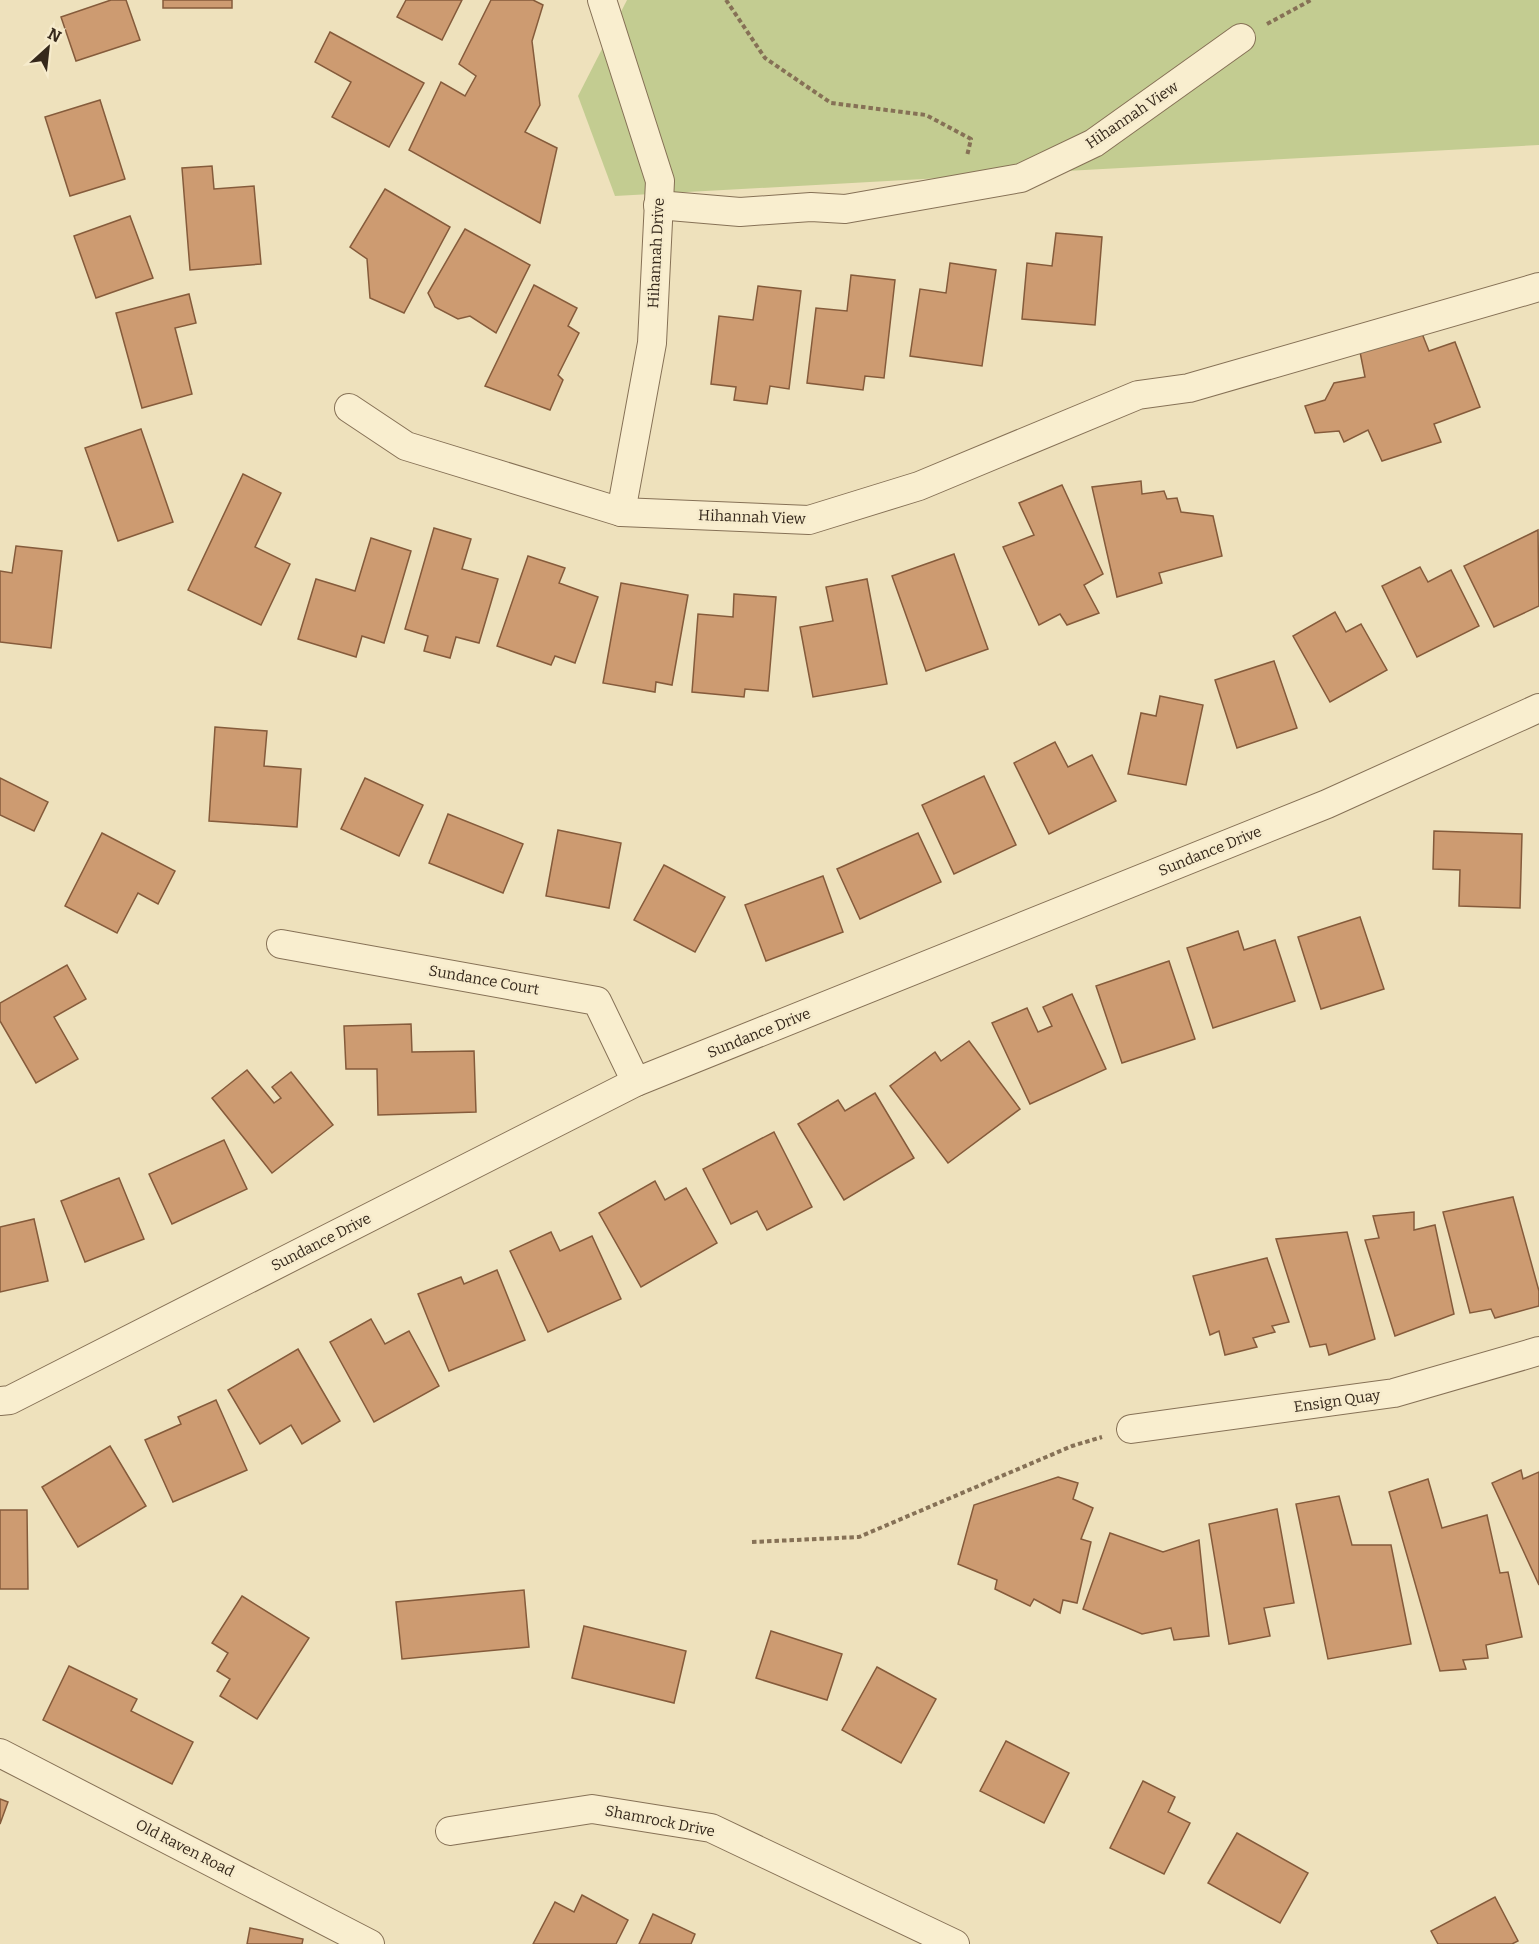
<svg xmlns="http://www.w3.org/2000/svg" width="1539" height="1944" font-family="Bitter,serif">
  <rect width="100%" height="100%" fill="#eee1bc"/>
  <polygon fill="#c3cc91" points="627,0 1539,0 1539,145 615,196 578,96"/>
  <g fill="#cd9b71" stroke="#855b3b" stroke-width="1.5">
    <polygon points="111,0 126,0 140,40 76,61 61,17"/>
    <rect x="163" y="0" width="69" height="8"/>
    <polygon points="406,0 462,0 442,40 397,17"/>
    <polygon points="491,0 533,0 543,5 532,41 540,105 525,132 557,148 540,223 409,150 441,82 465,96 476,76 459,64"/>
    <polygon points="330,32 424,83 389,147 332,117 351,82 315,62"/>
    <polygon points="100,100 125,179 70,196 45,117"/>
    <polygon points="212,166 214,189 254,186 261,264 190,270 182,168"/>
    <polygon points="385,189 450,227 404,313 370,298 367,259 350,247"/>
    <polygon points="130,216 153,278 96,298 74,236"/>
    <polygon points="465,229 530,265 496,333 470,316 458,319 435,307 428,293"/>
    <polygon points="1056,233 1102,237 1095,325 1022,319 1027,263 1052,266"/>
    <polygon points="950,263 996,270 982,366 910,356 920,289 946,293"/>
    <polygon points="851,275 895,280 884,378 865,376 863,390 807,383 816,308 847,311"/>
    <polygon points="534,285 577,308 568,326 579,333 558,375 563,380 550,410 485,386"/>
    <polygon points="758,286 801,291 789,389 770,386 767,404 734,400 736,387 711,384 719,316 753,320"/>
    <polygon points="189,294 196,323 175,328 192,394 142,408 116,313"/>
    <polygon points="1421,331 1429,351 1455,342 1480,407 1434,424 1441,442 1382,461 1368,430 1344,442 1339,431 1315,433 1305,406 1325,400 1334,383 1365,377 1360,352"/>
    <polygon points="141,429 173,522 118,541 85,448"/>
    <polygon points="243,474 281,493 255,547 290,564 261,625 188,590"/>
    <polygon points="1141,481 1142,494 1164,491 1167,499 1177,498 1181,512 1213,516 1222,556 1159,573 1162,583 1117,597 1092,487"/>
    <polygon points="1062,485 1103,574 1084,585 1099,613 1067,625 1060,614 1039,625 1003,547 1034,535 1019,503"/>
    <polygon points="434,528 471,539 462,569 498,579 479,643 456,637 450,658 424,651 428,636 405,629"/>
    <polygon points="1538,530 1539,606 1494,627 1464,566"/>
    <polygon points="371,538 411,551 384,643 362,636 356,657 298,639 316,579 355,591"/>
    <polygon points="16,546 62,551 51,648 0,642 0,571 12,573"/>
    <polygon points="954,554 988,649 926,671 892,576"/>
    <polygon points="528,556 565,568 559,583 598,597 575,663 555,656 551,665 497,646"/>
    <polygon points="1420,567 1428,582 1451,570 1479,626 1417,657 1382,586"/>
    <polygon points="867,579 887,684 813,697 800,627 833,621 826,587"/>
    <polygon points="621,583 688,595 672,685 656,682 655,692 603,683"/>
    <polygon points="734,594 776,597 768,691 745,689 744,697 692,692 698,614 733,617"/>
    <polygon points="1335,612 1346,632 1361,624 1387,670 1330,702 1293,636"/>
    <polygon points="1274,661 1297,728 1237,748 1215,680"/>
    <polygon points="1160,696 1203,705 1186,785 1128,774 1141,713 1156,716"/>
    <polygon points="215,727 267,731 264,766 301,769 297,827 209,821"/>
    <polygon points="1055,742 1068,767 1092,755 1116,801 1049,834 1014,763"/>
    <polygon points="984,776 1016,845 954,874 922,805"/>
    <polygon points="0,778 48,802 34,831 0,815"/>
    <polygon points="365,778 423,805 399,856 341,829"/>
    <polygon points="448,814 523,844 503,893 429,863"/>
    <polygon points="558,830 621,843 609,908 546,896"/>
    <polygon points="1434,831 1522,834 1520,908 1459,906 1460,870 1433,869"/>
    <polygon points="102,833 175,871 158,904 138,893 117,933 65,906"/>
    <polygon points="918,833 941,882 860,919 837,869"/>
    <polygon points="664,865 725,897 695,952 634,920"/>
    <polygon points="823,876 843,932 766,961 745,905"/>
    <polygon points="1360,917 1384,989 1321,1009 1298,937"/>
    <polygon points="1238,931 1244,950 1275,940 1295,1001 1213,1028 1187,948"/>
    <polygon points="1169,961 1195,1039 1122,1063 1096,986"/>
    <polygon points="67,965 86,999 54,1017 78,1059 36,1083 0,1021 0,1003"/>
    <polygon points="1072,994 1106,1069 1030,1104 992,1023 1027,1008 1038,1032 1052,1026 1043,1007"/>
    <polygon points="411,1024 412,1052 474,1051 476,1112 378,1115 377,1069 346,1069 344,1026"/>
    <polygon points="969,1041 1020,1109 948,1163 890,1086 935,1052 941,1061"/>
    <polygon points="247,1070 274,1103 281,1098 272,1087 291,1072 333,1125 272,1173 212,1098"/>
    <polygon points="875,1093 914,1158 844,1200 798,1124 838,1100 845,1111"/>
    <polygon points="774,1132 812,1207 767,1230 757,1211 731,1224 703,1169"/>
    <polygon points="224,1140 247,1189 172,1224 149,1174"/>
    <polygon points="119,1178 144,1239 85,1262 61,1201"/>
    <polygon points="655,1181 665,1200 686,1188 717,1243 641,1287 599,1213"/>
    <polygon points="1513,1197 1539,1291 1539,1306 1495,1318 1491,1309 1470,1313 1443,1212"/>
    <polygon points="1414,1212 1414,1230 1435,1225 1454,1314 1395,1336 1365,1240 1379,1238 1373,1216"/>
    <polygon points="34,1219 48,1281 0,1292 0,1227"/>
    <polygon points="551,1232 560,1251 592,1236 621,1299 548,1332 510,1251"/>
    <polygon points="1347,1232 1375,1339 1329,1355 1326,1344 1310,1347 1276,1239"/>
    <polygon points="1267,1258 1289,1322 1272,1326 1275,1332 1253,1338 1257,1347 1225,1355 1219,1331 1210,1335 1193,1276"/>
    <polygon points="497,1270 525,1340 449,1371 418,1294 461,1277 464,1284"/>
    <polygon points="371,1319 385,1344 409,1331 439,1386 374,1422 330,1342"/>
    <polygon points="298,1349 340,1421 302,1444 291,1425 260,1444 228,1390"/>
    <polygon points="216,1400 247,1470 173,1502 145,1440 181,1424 178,1417"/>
    <polygon points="110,1446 146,1506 78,1547 42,1487"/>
    <polygon points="1521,1470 1523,1479 1539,1472 1539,1585 1492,1483"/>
    <polygon points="1058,1477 1078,1483 1073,1499 1093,1508 1081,1539 1091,1542 1077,1603 1063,1600 1060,1613 1034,1599 1030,1606 995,1589 997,1580 958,1564 974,1505"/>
    <polygon points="1428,1479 1442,1528 1487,1515 1500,1573 1508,1572 1522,1637 1486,1645 1488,1658 1463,1660 1466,1669 1440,1671 1389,1492"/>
    <polygon points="1339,1496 1352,1545 1391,1545 1411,1644 1328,1659 1296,1504"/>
    <polygon points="1277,1509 1294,1603 1264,1608 1270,1636 1229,1644 1209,1524"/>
    <polygon points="0,1510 27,1510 28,1589 0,1589"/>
    <polygon points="1110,1533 1163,1552 1199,1540 1209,1636 1174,1640 1171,1628 1142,1634 1083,1609"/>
    <polygon points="524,1590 529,1647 402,1659 396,1602"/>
    <polygon points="242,1596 309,1638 257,1719 220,1696 230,1679 217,1671 228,1653 212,1643"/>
    <polygon points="584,1626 686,1651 674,1703 572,1678"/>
    <polygon points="771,1631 842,1654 827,1700 756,1678"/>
    <polygon points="69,1666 137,1699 131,1711 193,1742 172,1784 43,1720"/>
    <polygon points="877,1667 936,1699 901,1763 842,1730"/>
    <polygon points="1006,1741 1069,1773 1044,1823 980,1791"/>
    <polygon points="1143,1781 1175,1797 1168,1812 1190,1823 1164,1874 1110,1848"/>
    <polygon points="0,1799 8,1802 0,1824"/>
    <polygon points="1237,1833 1308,1873 1280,1923 1208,1883"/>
    <polygon points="582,1895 628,1920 616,1944 533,1944 555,1902 574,1912"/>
    <polygon points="1495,1897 1518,1941 1512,1944 1438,1944 1431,1931"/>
    <polygon points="653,1914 695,1934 691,1944 639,1944"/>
    <polygon points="250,1928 303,1939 302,1944 247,1944"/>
  </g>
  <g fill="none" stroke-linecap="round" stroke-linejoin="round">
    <g stroke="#867156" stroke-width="30">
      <g id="minor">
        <polyline points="602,0 660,181 652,343 621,512"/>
        <polyline points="658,205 740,212 811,207 845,209 1021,178 1094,143 1241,38"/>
        <polyline points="349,408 406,446 621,512 809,520 919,486 1138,395 1189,388 1539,287"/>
        <polyline points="281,944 597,1001 636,1082"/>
        <polyline points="0,1401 10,1400 636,1082 1327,804 1539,708"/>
        <polyline points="1131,1429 1394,1393 1539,1351"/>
        <polyline points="0,1753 370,1944"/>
        <polyline points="450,1831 592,1809 711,1828 955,1944"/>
      </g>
    </g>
    <g stroke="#867156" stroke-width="4" stroke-dasharray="4.5 3" stroke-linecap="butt">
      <polyline points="726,0 765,58 831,103 926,115 971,139 967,156"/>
      <polyline points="1267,24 1311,0"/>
      <polyline points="752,1542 859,1537 1072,1446 1102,1437"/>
    </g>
    <use href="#minor" stroke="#f9eecf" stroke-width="28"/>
  </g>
  <g text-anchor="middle" stroke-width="5" stroke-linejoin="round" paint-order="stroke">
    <g font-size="15" fill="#35281b" stroke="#f6ebcc">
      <text transform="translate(1132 115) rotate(-34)" y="5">Hihannah View</text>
      <text transform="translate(656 253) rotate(-87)" y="5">Hihannah Drive</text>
      <text transform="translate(752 517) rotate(2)" y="5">Hihannah View</text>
      <text transform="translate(1210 851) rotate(-22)" y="5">Sundance Drive</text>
      <text transform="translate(484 980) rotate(10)" y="5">Sundance Court</text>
      <text transform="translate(759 1033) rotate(-22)" y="5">Sundance Drive</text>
      <text transform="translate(321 1242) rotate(-27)" y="5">Sundance Drive</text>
      <text transform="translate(1337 1401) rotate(-8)" y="5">Ensign Quay</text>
      <text transform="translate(660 1821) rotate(11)" y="5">Shamrock Drive</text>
      <text transform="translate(185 1848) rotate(27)" y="5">Old Raven Road</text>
    </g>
  </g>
  <g transform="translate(48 48) rotate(27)" stroke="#f6ebcc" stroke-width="4.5" paint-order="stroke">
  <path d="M0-4.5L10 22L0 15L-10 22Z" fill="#35281b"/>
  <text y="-9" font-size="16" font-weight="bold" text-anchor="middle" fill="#35281b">N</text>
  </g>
</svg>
